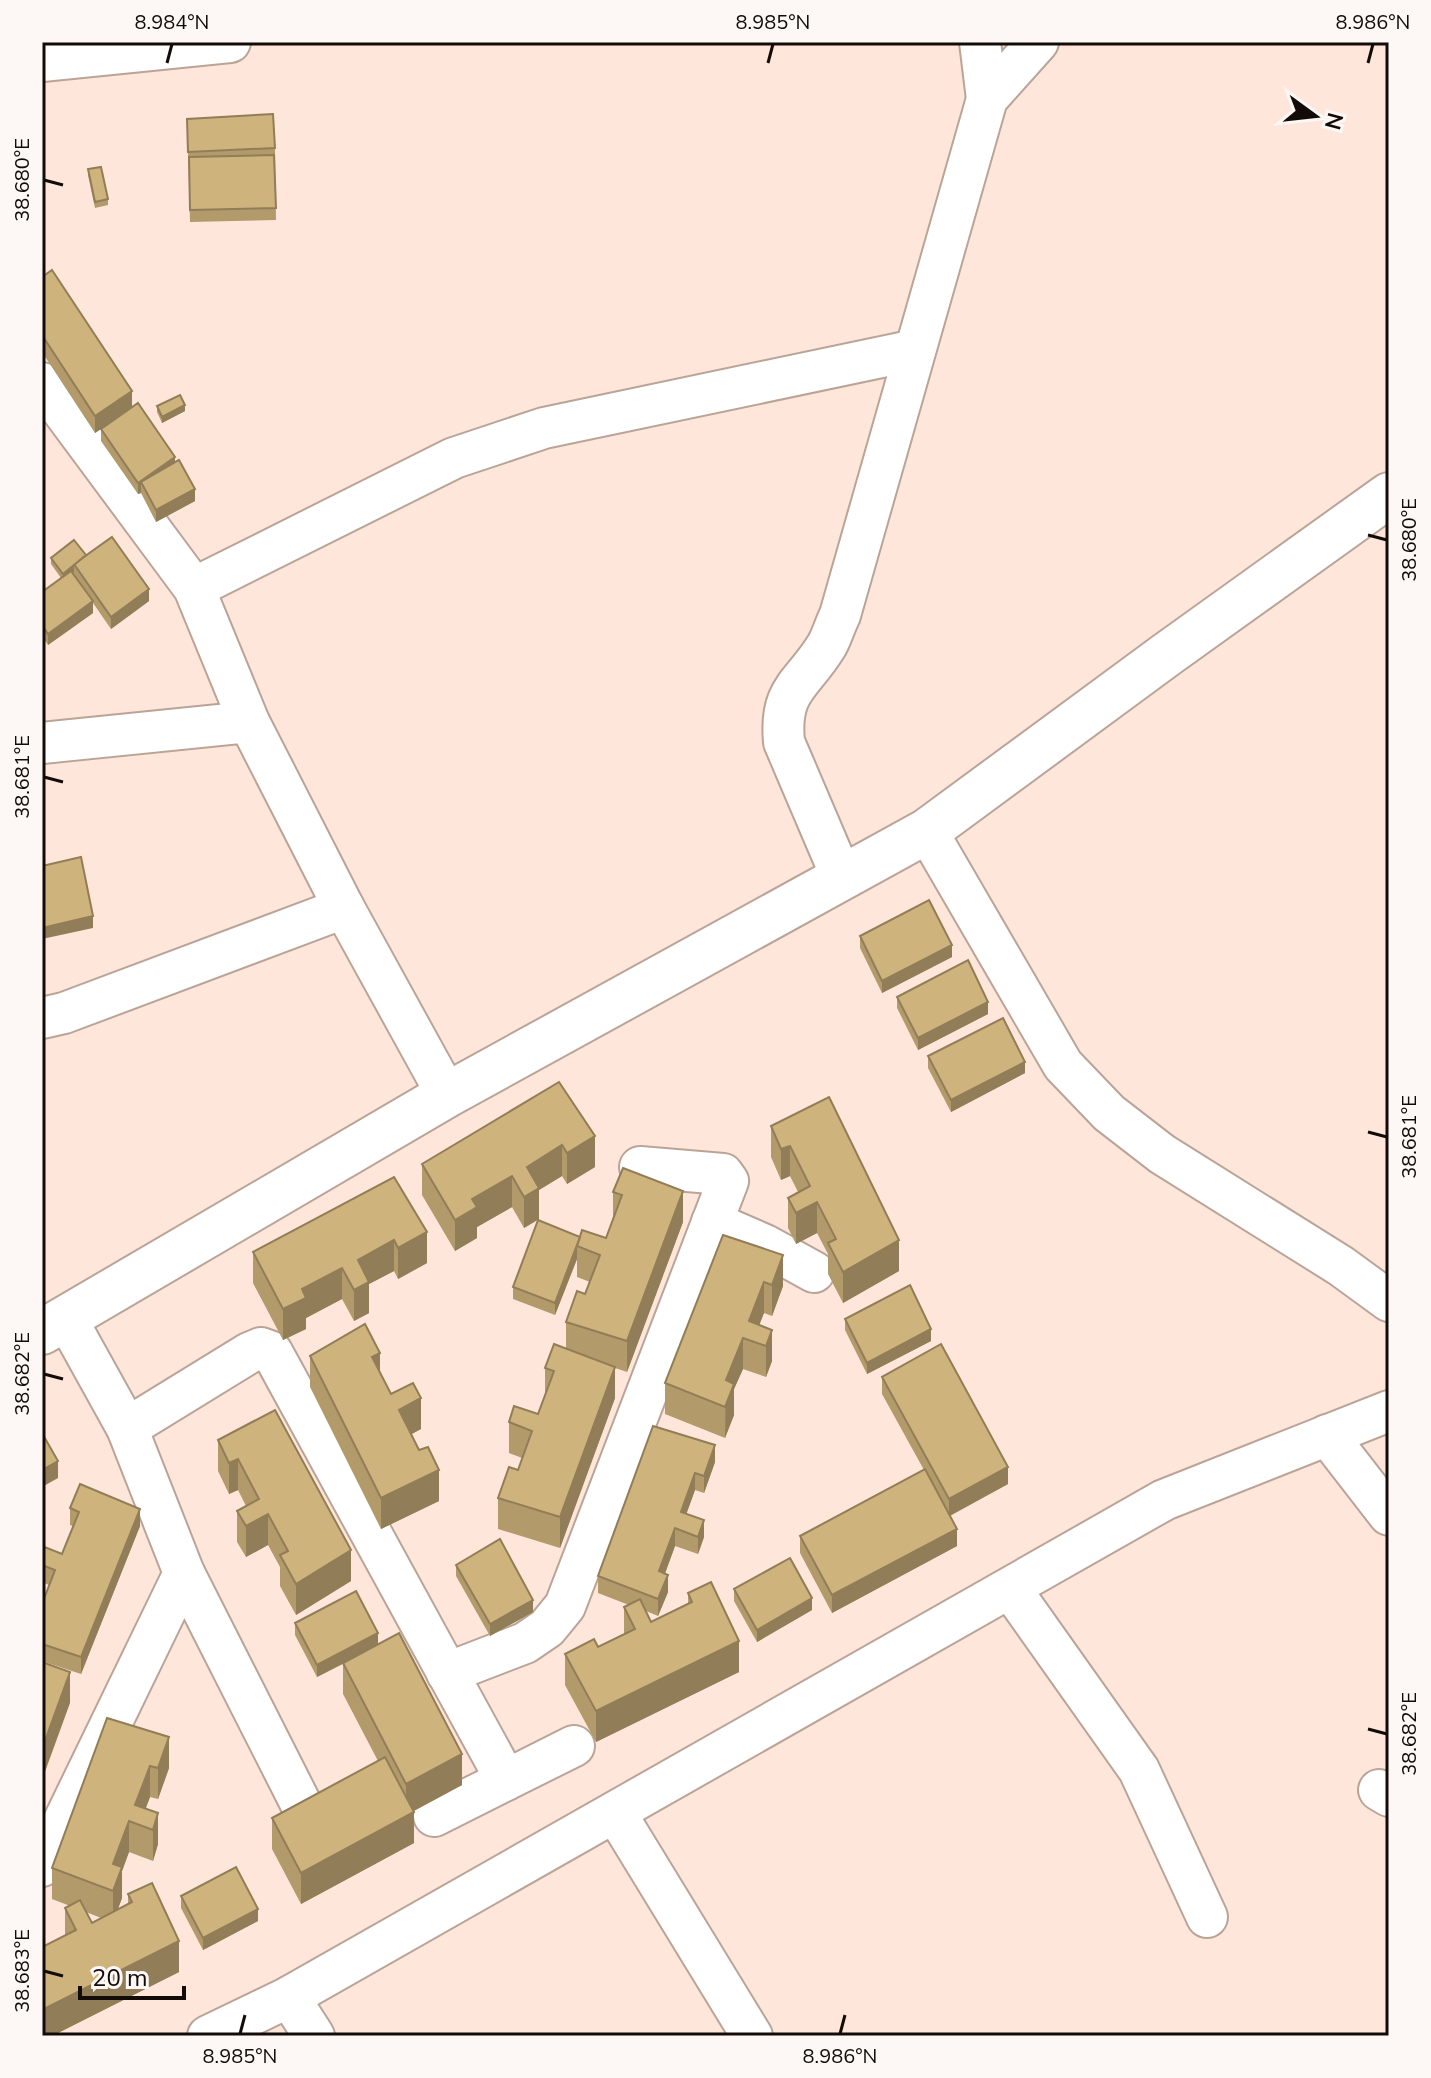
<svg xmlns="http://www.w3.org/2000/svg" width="1431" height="2078" font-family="'Nunito Sans',sans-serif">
  <rect width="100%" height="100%" fill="#fee7da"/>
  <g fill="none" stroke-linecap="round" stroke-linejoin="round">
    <g stroke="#baa498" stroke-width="44">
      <g id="minor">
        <polyline points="980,42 987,99"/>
        <polyline points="42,61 230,42"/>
        <polyline points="42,383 194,588 249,722 344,908 447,1095"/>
        <polyline points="194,588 454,458 544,428 915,350"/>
        <polyline points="42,743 249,722"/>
        <polyline points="927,831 1063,1065 1109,1113 1162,1154 1341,1266 1389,1301"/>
        <path d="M842,878L784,742C779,688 803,685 827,645C832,636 835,625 840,615L987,99L1038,42"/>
        <polyline points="42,1018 64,1013 344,908"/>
        <polyline points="712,1222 765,1245 814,1272"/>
        <polyline points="66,1318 127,1428 184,1573 300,1802"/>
        <polyline points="127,1428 249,1353 261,1348 272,1352 506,1780"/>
        <polyline points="1327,1435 1389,1515"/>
        <polyline points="1010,1588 1139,1770 1207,1917"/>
        <polyline points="447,1673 525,1643 547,1628 565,1606 728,1181 723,1174 640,1167"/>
        <polyline points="1379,1790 1389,1796"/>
        <polyline points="615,1812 752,2036"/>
        <polyline points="434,1816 574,1746"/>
        <polyline points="42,1866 184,1573"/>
        <polyline points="289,1997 314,2036"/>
        <polyline points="208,2036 289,1997 1164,1500 1389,1411"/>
      </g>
    </g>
    <g stroke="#baa498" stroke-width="48">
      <polyline id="tertiary" points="42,1332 447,1095 927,831 1166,655 1389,495"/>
    </g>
    <use href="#minor" stroke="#fff" stroke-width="40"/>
    <use href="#tertiary" stroke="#fff" stroke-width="44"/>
  </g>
  <g fill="#b29a6b" fill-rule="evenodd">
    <polygon points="187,119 275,148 276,220 190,222"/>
    <polygon points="88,169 108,199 108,205 95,208 88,175"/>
    <polygon points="42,277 132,408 175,462 195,501 156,522 141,493 138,494 101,441 101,429 103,427 95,433 42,352"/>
    <polygon points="157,406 185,411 162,423 157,412"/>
    <polygon points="86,555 149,601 111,629 93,603 93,613 48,645 42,636 42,592 61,578 51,564 51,558"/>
    <polygon points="860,936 952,957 882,993 860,948"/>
    <polygon points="897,997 988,1014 918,1050 897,1008"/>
    <polygon points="928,1056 1025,1073 951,1112 928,1068"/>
    <polygon points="559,1082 595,1167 567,1184 562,1176 539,1190 539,1219 524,1228 512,1207 477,1227 477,1238 455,1251 422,1195 422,1164"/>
    <polygon points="829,1097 899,1271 843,1303 828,1274 828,1254 817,1233 796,1244 788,1228 788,1198 798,1192 790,1176 781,1180 771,1157 771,1126"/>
    <polygon points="394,1177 427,1263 398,1279 394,1271 369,1284 369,1313 354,1321 342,1299 306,1318 306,1329 283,1340 253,1283 253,1252"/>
    <polygon points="613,1192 683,1222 627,1372 615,1368 615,1398 560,1548 498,1529 498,1498 518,1470 522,1458 509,1453 509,1422 538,1414 545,1395 545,1368 566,1348 566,1322 585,1294 590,1282 577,1277 577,1259 555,1315 513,1299 513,1287 580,1237 606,1238 613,1219"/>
    <polygon points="723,1235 783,1286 772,1316 764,1313 759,1325 772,1361 766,1377 743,1369 734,1389 734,1415 725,1438 665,1414 665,1383"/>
    <polygon points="845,1319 931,1341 867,1374 845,1330"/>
    <polygon points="310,1356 380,1373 391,1394 421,1429 411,1434 419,1450 439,1501 381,1529 310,1387"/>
    <polygon points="882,1377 1008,1484 950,1516 957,1546 832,1613 800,1553 800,1536 924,1470 882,1394"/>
    <polygon points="275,1410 351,1581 296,1615 280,1586 280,1567 268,1545 246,1557 237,1542 237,1511 246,1506 238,1490 229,1494 218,1471 218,1440"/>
    <polygon points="653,1426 715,1462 704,1493 695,1490 686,1514 704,1537 698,1554 675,1546 665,1574 668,1592 658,1616 646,1611 651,1622 688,1603 688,1593 739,1672 596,1742 565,1685 565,1654 598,1647 624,1635 624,1607 629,1605 598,1593 598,1576"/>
    <polygon points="70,1508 140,1526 81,1674 42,1661 42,1604 49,1585 42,1582 42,1546 62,1554 73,1526 70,1525"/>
    <polygon points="456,1565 533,1612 490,1636 456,1576"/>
    <polygon points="734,1589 812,1610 757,1642 734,1601"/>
    <polygon points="295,1623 378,1644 462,1785 414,1811 414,1843 301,1904 272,1849 272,1818 378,1761 343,1694 343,1664 317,1677 295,1635"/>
    <path d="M107,1718L169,1768L158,1799L150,1797L146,1808L158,1844L153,1861L129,1852L122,1871V1898L118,1909L128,1904V1894L179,1972L52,2036H42L65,1936V1908L70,1906L52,1899V1868ZM86,1912L101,1918L92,1923Z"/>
    <polygon points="181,1896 258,1921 203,1950 181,1908"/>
  </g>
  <g fill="#917d57">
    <polygon points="132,391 132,409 95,433 95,416"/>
    <polygon points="185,405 185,411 162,423 162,417"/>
    <polygon points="175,457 175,469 141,482 141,493 138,494 138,483"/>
    <polygon points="195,489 195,501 156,522 156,510"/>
    <polygon points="74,566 74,572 63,580 63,574"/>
    <polygon points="149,589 149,601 111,629 111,617"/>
    <polygon points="93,601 93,613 48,645 48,634"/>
    <polygon points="93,916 93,928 42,939 42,928"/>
    <polygon points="952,945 952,957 882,993 882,981"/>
    <polygon points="988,1002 988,1014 918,1050 918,1038"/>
    <polygon points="1025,1062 1025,1073 951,1112 951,1100"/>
    <polygon points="595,1136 595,1167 567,1184 567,1153"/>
    <polygon points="562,1145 562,1176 539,1190 539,1219 524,1228 524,1197 527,1167"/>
    <polygon points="790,1146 790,1176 781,1180 781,1149"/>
    <polygon points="512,1176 512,1207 477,1227 477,1238 455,1251 455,1220 472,1199"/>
    <polygon points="683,1191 683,1222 627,1372 627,1341"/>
    <polygon points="817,1202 817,1233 796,1244 796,1213"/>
    <polygon points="427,1232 427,1263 398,1279 398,1248"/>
    <polygon points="394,1240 394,1271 369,1284 369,1313 354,1321 354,1290 358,1260"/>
    <polygon points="899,1240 899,1271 843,1303 843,1272"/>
    <polygon points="577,1247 577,1259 555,1315 555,1303"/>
    <polygon points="783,1255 783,1286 772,1316 772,1285"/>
    <polygon points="342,1268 342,1299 306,1318 306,1329 283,1340 283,1309 302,1289"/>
    <polygon points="764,1282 764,1313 753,1341 749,1321"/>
    <polygon points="931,1329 931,1341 867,1374 867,1363"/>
    <polygon points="772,1330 772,1361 766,1377 766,1346"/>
    <polygon points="743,1338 743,1369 734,1389 734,1415 725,1438 726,1380"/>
    <polygon points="380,1353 380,1384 372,1357"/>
    <polygon points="615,1367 615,1398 560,1548 560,1517"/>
    <polygon points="421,1398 421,1429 399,1441 399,1410"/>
    <polygon points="715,1445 715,1462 704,1493 704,1476"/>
    <polygon points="238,1459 238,1490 229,1494 229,1463"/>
    <polygon points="58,1461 58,1478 42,1487 42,1470"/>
    <polygon points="1008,1467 1008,1484 949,1516 949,1499"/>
    <polygon points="439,1470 439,1501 381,1529 381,1498"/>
    <polygon points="695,1473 695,1490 681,1529 681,1512"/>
    <polygon points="140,1509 140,1526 81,1674 81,1657"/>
    <polygon points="268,1514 268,1545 246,1557 246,1526"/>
    <polygon points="704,1520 704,1537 698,1554 698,1537"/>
    <polygon points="675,1528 675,1546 659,1589 659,1571"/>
    <polygon points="957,1529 957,1546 832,1613 832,1595"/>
    <polygon points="351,1550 351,1581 296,1615 296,1584"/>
    <polygon points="668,1575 668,1592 658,1616 658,1599"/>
    <polygon points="812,1598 812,1610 757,1642 757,1630"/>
    <polygon points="533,1600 533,1612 490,1636 490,1624"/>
    <polygon points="378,1633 378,1645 317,1677 317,1665"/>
    <polygon points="739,1641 739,1672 596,1742 596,1711"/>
    <polygon points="70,1672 70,1703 42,1780 42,1749"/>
    <polygon points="169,1737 169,1768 158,1799 158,1768"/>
    <polygon points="462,1754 462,1785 406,1815 406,1784"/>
    <polygon points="150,1766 150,1797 139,1825 135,1805"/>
    <polygon points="414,1812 414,1843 301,1904 301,1873"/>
    <polygon points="158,1813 158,1844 153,1861 153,1830"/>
    <polygon points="129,1821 129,1852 122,1871 122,1898 113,1922 113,1864"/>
    <polygon points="258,1909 258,1921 203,1950 203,1938"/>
    <polygon points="179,1941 179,1972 52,2036 42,2036 42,2010"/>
  </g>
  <g fill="#cfb37c" stroke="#917d57" stroke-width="2">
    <polygon points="273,114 275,148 188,152 187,119"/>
    <polygon points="274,155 276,208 190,210 189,157"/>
    <polygon points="101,167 108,199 95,202 88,169"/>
    <polygon points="52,270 132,391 95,416 42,335 42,277"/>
    <polygon points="180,395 185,405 162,417 157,406"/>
    <polygon points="138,403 175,457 138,483 101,429"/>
    <polygon points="179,460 195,489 156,510 141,482"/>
    <polygon points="112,537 149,589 111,617 74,564"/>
    <polygon points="74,540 86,555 63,574 51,558"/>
    <polygon points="71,571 93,601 48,634 42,625 42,592"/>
    <polygon points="81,857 93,916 42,928 42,866"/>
    <polygon points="929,900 952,945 882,981 860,936"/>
    <polygon points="968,960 988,1002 918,1038 897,997"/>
    <polygon points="1003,1018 1025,1062 951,1100 928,1056"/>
    <polygon points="559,1082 595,1136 567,1153 562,1145 527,1167 539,1188 524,1197 512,1176 472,1199 477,1207 455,1220 422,1164"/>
    <polygon points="829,1097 899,1240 843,1272 828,1243 836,1239 817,1202 796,1213 788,1198 810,1186 790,1146 781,1149 771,1126"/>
    <polygon points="623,1168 683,1191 627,1341 566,1322 577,1291 585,1294 600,1255 577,1246 582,1230 606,1238 622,1195 613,1192"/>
    <polygon points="394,1177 427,1232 398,1248 394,1240 358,1260 369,1282 354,1290 342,1268 302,1289 306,1298 283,1309 253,1252"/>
    <polygon points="538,1220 580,1237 555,1303 513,1287"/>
    <polygon points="723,1235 783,1255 772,1285 764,1282 749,1321 772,1330 766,1346 743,1338 726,1380 734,1384 725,1407 665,1383"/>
    <polygon points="910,1285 931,1329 867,1363 845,1319"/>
    <polygon points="365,1324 380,1353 372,1357 391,1394 413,1383 421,1398 399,1410 419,1450 428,1447 439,1470 381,1498 310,1356"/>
    <polygon points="554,1344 615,1367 560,1517 498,1498 509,1467 518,1470 532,1431 509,1422 514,1406 538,1414 554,1371 545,1368"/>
    <polygon points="941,1344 1008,1467 949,1499 882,1377"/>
    <polygon points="275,1410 351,1550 296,1584 280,1555 288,1551 268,1514 246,1526 237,1511 259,1499 238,1459 229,1463 218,1440"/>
    <polygon points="653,1426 715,1445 704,1476 695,1473 681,1512 704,1520 698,1537 675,1528 659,1571 668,1575 658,1599 598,1576"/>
    <polygon points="42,1433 58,1461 42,1470"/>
    <polygon points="925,1469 957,1529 832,1595 800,1536"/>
    <polygon points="80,1484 140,1509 81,1657 42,1644 42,1604 55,1570 42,1565 42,1546 62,1554 79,1512 70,1508"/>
    <polygon points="500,1539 533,1600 490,1624 456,1565"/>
    <polygon points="790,1558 812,1598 757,1630 734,1589"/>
    <polygon points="711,1582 739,1641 596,1711 565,1654 594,1639 598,1647 635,1629 624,1607 640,1599 651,1622 692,1602 688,1593"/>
    <polygon points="356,1591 378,1633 317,1665 295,1623"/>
    <polygon points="399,1633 462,1754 406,1784 343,1663"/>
    <polygon points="42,1662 70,1672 42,1749"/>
    <polygon points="107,1718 169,1737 158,1768 150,1766 135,1805 158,1813 153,1830 129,1821 113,1864 122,1867 113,1891 52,1868"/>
    <polygon points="385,1757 414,1812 301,1873 272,1818"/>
    <polygon points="236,1867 258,1909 203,1938 181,1896"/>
    <polygon points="152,1883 179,1941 42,2010 42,1947 76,1930 65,1908 80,1900 92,1923 132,1902 128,1894"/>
  </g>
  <path fill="none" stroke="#120b07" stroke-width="3" d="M167,63L172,44M768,63L773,44M1368,63L1373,44M44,180L63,185M1368,535L1387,540M44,777L63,782M1368,1132L1387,1137M44,1374L63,1379M1368,1729L1387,1734M44,1971L63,1976M240,2034L245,2015M840,2034L845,2015"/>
  <rect width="1431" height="2078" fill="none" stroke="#fdf8f6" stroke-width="88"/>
  <g transform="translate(1315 116) rotate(105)" stroke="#fdf8f6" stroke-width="6" paint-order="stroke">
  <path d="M0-6L14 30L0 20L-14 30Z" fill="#120b07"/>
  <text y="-12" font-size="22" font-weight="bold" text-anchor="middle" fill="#120b07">N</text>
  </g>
  <path d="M80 1986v12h104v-12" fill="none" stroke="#120b07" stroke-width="4"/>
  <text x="92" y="1986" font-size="24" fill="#120b07" stroke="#fdf8f6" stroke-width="6" paint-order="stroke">20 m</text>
  <rect x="44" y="44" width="1343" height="1990" fill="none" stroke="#120b07" stroke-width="3"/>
  <g font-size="20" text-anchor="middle" fill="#120b07">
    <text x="172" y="29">8.984°N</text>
    <text x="773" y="29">8.985°N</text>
    <text x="1373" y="29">8.986°N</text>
    <text transform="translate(22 180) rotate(-90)" y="7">38.680°E</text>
    <text transform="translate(1409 540) rotate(-90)" y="7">38.680°E</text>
    <text transform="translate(22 777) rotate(-90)" y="7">38.681°E</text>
    <text transform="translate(1409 1137) rotate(-90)" y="7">38.681°E</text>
    <text transform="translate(22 1374) rotate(-90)" y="7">38.682°E</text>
    <text transform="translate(1409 1734) rotate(-90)" y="7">38.682°E</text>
    <text transform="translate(22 1971) rotate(-90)" y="7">38.683°E</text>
    <text x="240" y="2063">8.985°N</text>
    <text x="840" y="2063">8.986°N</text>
  </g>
</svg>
